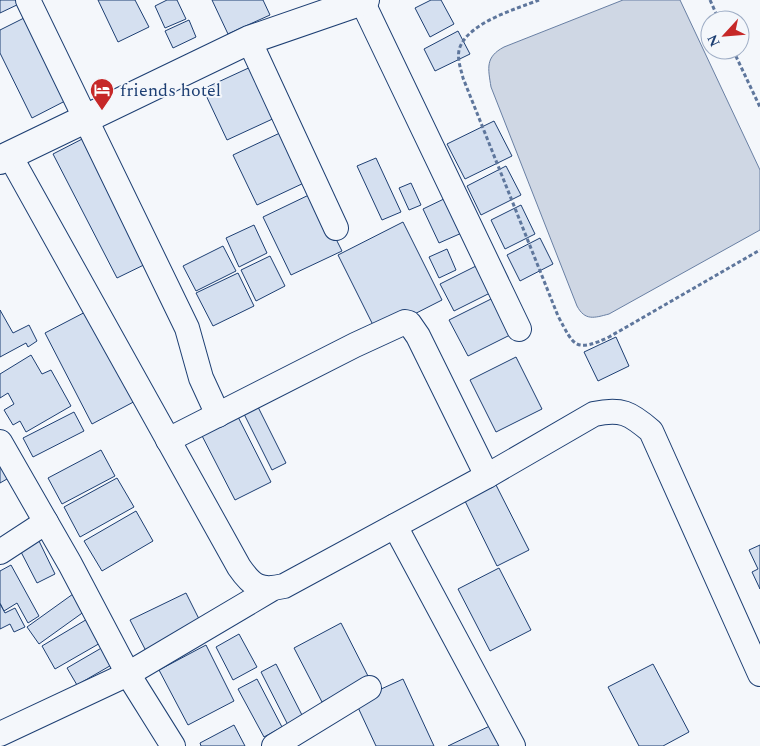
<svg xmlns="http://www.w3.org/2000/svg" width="760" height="746" font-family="Spectral,serif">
  <rect width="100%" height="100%" fill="#f4f7fb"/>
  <path fill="#cfd7e4" stroke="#687fa3" d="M623,0H680L760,170V230L609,314C594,318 585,321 577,306L491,87C488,68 485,57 504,47Z"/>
  <g fill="#d5e0f0" stroke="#1d3f73">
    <polygon points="0,0 20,0 21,3 0,13"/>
    <polygon points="98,0 135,0 149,27 118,42"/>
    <polygon points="167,0 177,0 186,19 165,28 155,6"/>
    <polygon points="212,0 263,0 270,15 228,34"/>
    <polygon points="431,0 441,0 454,24 430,37 415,8"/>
    <polygon points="26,17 67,100 32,118 0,53 0,30"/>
    <polygon points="189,20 196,37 173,48 165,31"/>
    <polygon points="458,31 470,54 435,71 424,49"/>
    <polygon points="255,65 279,116 227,140 203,89"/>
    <polygon points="494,121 512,156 465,179 447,144"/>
    <polygon points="282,132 306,182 257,205 233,155"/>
    <polygon points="90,135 154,260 117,278 53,154"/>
    <polygon points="376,158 401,212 382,220 357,166"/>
    <polygon points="506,166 521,195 481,215 467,186"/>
    <polygon points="411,183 421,205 409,210 399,188"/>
    <polygon points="313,193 342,251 291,275 263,217"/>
    <polygon points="448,197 464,232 439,243 423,209"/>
    <polygon points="521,205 535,234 505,249 491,220"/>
    <polygon points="403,222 442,300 377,333 338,255"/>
    <polygon points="254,225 267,253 239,267 226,238"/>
    <polygon points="540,238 553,264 520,281 507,255"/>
    <polygon points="223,246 236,271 196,291 183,266"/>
    <polygon points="447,249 456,270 439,278 429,257"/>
    <polygon points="270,256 285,286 256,301 241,270"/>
    <polygon points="478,265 492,292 454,311 440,284"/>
    <polygon points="238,273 254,306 213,326 196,293"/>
    <polygon points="493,298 512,334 468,356 449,320"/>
    <polygon points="93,308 141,398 92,424 45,333"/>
    <polygon points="0,310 13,333 29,325 37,341 28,347 26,343 0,357"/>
    <polygon points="616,337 629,366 598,381 584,352"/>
    <polygon points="31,355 42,374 51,370 71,406 26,432 20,421 13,425 4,410 14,404 8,393 0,398 0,374"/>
    <polygon points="516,357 542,409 496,432 470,380"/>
    <polygon points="256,403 286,463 272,470 242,410"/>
    <polygon points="234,409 271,482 235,500 198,428"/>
    <polygon points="74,412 84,431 33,457 23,438"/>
    <polygon points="101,450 115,476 62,504 48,478"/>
    <polygon points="0,452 14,475 0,483"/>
    <polygon points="117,478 134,507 80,537 64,507"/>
    <polygon points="495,483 529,550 497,566 464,499"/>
    <polygon points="136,511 153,541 102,571 84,541"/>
    <polygon points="39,541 55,574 37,583 20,550"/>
    <polygon points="760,545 760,589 752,572 758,569 749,550"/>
    <polygon points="11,565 39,616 28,623 17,603 4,611 0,603 0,571"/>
    <polygon points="499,568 531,630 490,651 458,589"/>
    <polygon points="186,593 201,623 146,651 130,620"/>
    <polygon points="73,594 85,611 39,644 27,627"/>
    <polygon points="0,604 5,613 15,608 25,627 14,632 10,624 0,629"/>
    <polygon points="89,618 102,642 55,669 42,646"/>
    <polygon points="341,623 369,678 322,702 294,648"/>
    <polygon points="239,634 257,667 233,680 216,647"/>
    <polygon points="110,643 120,660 77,685 67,668"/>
    <polygon points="206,645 234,701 188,725 159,670"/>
    <polygon points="276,664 303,717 288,725 261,672"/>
    <polygon points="653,664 689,732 663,746 639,746 608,687"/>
    <polygon points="257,679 282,727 264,737 238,689"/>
    <polygon points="403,679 434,746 376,746 355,701"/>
    <polygon points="496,723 506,746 448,746"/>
    <polygon points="234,725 245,746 201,746 200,743"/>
  </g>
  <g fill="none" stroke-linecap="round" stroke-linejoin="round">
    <g stroke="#1d3f73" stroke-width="26">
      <g id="minor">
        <polyline points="28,0 187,328 201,378 218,415"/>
        <polyline points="362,1 519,329"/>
        <polyline points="249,40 336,228"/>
        <path d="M9,154L239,567C252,586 260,592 284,586L487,476L594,414C621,408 630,413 651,431L760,674"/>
        <polyline points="168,440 355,345 405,322 409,323 418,336 487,476"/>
        <polyline points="0,442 70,564 128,674 173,746"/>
        <polyline points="395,526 513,746"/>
        <polyline points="0,552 46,522"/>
        <polyline points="0,734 128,674 270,590"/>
        <polyline points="274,746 369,688"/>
      </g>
    </g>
    <g stroke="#1d3f73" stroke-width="30">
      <polyline id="tertiary" points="0,160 249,40 365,0"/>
    </g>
    <g stroke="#5e769c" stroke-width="3" stroke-dasharray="4 2.5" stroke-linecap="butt">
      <path d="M539,0C516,9 470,22 460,47C456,57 461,69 463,78L558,316C574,346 575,353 609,337L760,250"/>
      <polyline points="710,0 719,20"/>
      <polyline points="733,50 760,107"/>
    </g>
    <use href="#minor" stroke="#f4f7fb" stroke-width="24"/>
    <use href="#tertiary" stroke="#f4f7fb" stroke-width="28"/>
  </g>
  <defs>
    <g id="hotel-pin" transform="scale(1.25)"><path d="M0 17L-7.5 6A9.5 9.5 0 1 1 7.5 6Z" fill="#c62828" stroke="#f4f7fb"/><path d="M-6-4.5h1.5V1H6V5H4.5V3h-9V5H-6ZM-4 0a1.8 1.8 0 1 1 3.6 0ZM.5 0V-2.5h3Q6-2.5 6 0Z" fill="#fff"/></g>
  </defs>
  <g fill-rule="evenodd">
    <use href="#hotel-pin" x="102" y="90"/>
  </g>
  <g text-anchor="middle" stroke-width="4" stroke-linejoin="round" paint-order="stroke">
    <g font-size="18" fill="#1d3f73" stroke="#f4f7fb" text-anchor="start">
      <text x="120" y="96">friends hotel</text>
    </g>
  </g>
  <g transform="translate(725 35) rotate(244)"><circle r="24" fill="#f4f7fb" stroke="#9eadc5"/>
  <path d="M0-4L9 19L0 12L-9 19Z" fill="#c62828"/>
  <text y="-8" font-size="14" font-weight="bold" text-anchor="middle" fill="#1d3f73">N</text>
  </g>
</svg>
